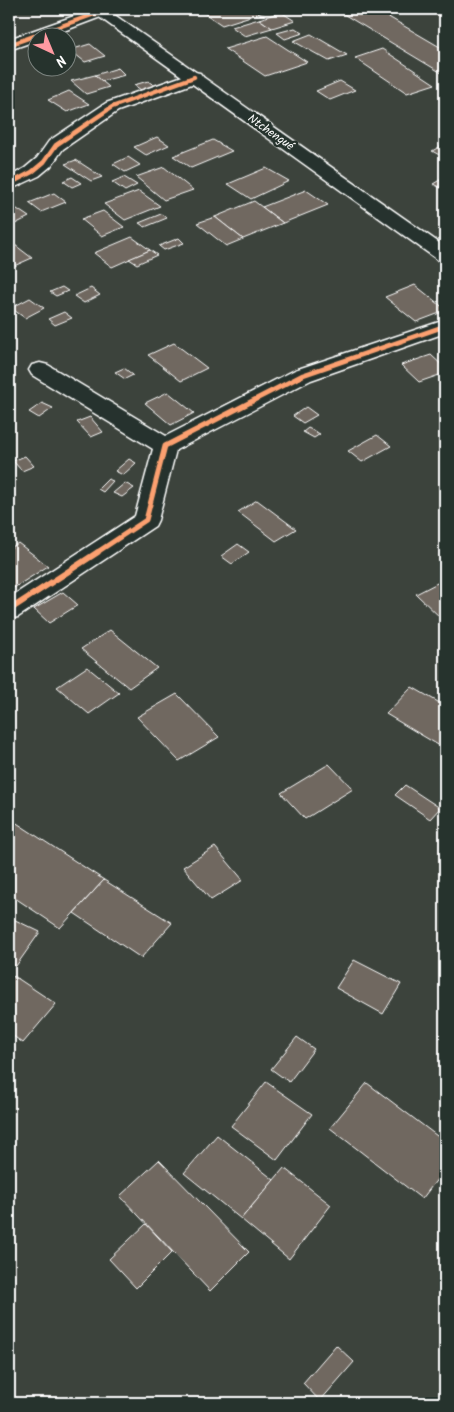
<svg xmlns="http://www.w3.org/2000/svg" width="454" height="1412" font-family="Kalam,sans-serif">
  <rect width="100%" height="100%" fill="#3c433c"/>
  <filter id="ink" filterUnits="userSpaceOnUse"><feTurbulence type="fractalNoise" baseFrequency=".02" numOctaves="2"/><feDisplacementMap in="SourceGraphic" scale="10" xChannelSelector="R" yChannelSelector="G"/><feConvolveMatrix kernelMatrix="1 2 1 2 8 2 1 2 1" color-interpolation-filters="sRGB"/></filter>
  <g filter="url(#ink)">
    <g fill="#706860" stroke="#fff">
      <polygon points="198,9 273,9 222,25"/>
      <polygon points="335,9 375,9 445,50 445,75"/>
      <polygon points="281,12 295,21 272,28 259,19"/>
      <polygon points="259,19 272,28 245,36 232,27"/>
      <polygon points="295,28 303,33 285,39 277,33"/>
      <polygon points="311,34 347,55 329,61 293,41"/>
      <polygon points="267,36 307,62 265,76 225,49"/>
      <polygon points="90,44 105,56 85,62 70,50"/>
      <polygon points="382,49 435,84 407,93 355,58"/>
      <polygon points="118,68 125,75 102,81 95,75"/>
      <polygon points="95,75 109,87 86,94 71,81"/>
      <polygon points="148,81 155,86 141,90 134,85"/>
      <polygon points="340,81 355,90 330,100 316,91"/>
      <polygon points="69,91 89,104 67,112 48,100"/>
      <polygon points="157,137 169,145 146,155 134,147"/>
      <polygon points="213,140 232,151 191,168 173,156"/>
      <polygon points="445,144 445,158 432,151"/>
      <polygon points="128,157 140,165 125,172 113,164"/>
      <polygon points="76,160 102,177 91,181 65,164"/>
      <polygon points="164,167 193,190 164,200 136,177"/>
      <polygon points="266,168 289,181 251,199 228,184"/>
      <polygon points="72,177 81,183 72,187 63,181"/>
      <polygon points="124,177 137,185 125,191 112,182"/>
      <polygon points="445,177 445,190 433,184"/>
      <polygon points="306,190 328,205 283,223 262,207"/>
      <polygon points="139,191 160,206 125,220 104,204"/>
      <polygon points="54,193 66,202 41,212 29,203"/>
      <polygon points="254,201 283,223 243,239 215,217"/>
      <polygon points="14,207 29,217 9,227 9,210"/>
      <polygon points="103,211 124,227 102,236 81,219"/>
      <polygon points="161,214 167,218 145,227 139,223"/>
      <polygon points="215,217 243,239 226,246 197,223"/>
      <polygon points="132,237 150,250 112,267 94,253"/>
      <polygon points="179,238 184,243 164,250 159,246"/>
      <polygon points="11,242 32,258 14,266 9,261 9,243"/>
      <polygon points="150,250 157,255 137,264 129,259"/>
      <polygon points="415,285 445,309 445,311 416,322 385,297"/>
      <polygon points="62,287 68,291 56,296 50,292"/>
      <polygon points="91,288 100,295 84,303 74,296"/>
      <polygon points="30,298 44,308 25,318 11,308"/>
      <polygon points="64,312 72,318 55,325 48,319"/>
      <polygon points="174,343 207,368 181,381 148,355"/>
      <polygon points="431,355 445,368 445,373 419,382 401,365"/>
      <polygon points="124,368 133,375 125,379 115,372"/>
      <polygon points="168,392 194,413 171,425 145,403"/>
      <polygon points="42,403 53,408 39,418 29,412"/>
      <polygon points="306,407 317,415 303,423 293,416"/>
      <polygon points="90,417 103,432 91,437 77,422"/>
      <polygon points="308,428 320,434 314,438 303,432"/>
      <polygon points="377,435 391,446 362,462 348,451"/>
      <polygon points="25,456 34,466 22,471 13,461"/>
      <polygon points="129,459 136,463 123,475 115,471"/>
      <polygon points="108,479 113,481 103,492 98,489"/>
      <polygon points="125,483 134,488 122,497 113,493"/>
      <polygon points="257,500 296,529 276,541 238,512"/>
      <polygon points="18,543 48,566 9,591 9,549"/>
      <polygon points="238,544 249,552 232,564 221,556"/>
      <polygon points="445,579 445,622 416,594"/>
      <polygon points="63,592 78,605 49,623 34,609"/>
      <polygon points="110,630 157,668 129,688 81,649"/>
      <polygon points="87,667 119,693 89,714 57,687"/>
      <polygon points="412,687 445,706 445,749 386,714"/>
      <polygon points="177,694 219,737 179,761 137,717"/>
      <polygon points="329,764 353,789 305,819 281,793"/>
      <polygon points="405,785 440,808 430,819 395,795"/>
      <polygon points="9,818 104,880 60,928 9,894"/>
      <polygon points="215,847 243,880 211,900 183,867"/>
      <polygon points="104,880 172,923 141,958 74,913"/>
      <polygon points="9,917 40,932 16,966 9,962"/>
      <polygon points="354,960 401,984 383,1014 336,988"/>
      <polygon points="14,976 56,1004 23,1043 9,1033 9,982"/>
      <polygon points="297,1037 314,1049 289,1082 271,1069"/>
      <polygon points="266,1082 312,1114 277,1160 231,1126"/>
      <polygon points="367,1083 445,1142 445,1169 422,1199 330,1128"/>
      <polygon points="217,1135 274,1180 241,1219 184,1173"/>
      <polygon points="159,1160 249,1252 210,1291 120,1196"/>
      <polygon points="284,1168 331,1205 289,1259 241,1219"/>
      <polygon points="146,1224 172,1252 136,1288 109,1259"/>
      <polygon points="336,1345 354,1362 320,1401 303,1383"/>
    </g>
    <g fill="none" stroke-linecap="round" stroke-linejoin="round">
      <g stroke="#fff" stroke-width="3">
        <g id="street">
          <polygon points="94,9 106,9 108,12 106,15 45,38 38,38 38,40 9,50 9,39"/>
          <polygon points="194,72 200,73 203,77 200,81 118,111 63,149 51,166 39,176 9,190 9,177 25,168 37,158 49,141 106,103"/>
          <polygon points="445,320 445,333 311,380 176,450 158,520 155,526 18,617 9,619 9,598 135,516 153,449 32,375 29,370 32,365 40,363 48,365 166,436 295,370"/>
        </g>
      </g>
      <g stroke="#fff" stroke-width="3">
        <polygon id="primary" points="88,9 106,9 445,247 445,262 438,260"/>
      </g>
      <use href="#street" fill="#26332d" fill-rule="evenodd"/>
      <use href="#primary" fill="#26332d" fill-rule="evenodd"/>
      <g stroke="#26332d" stroke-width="6">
        <g id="cycleway-far2">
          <polyline points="9,45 100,12"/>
          <polyline points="9,184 32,172 44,162 56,145 112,107 194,77"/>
        </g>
      </g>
      <g stroke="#26332d" stroke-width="8">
        <polyline id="cycleway-far1" points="96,553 146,520 165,446 303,375 445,326"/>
      </g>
      <g stroke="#26332d" stroke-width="9">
        <polyline id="cycleway" points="9,610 98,552"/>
      </g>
      <use href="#cycleway-far2" stroke="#fca06f" stroke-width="4.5"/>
      <use href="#cycleway-far1" stroke="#fca06f" stroke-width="5"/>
      <use href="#cycleway" stroke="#fca06f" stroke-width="6"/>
    </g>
  </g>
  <g text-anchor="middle" stroke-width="5" stroke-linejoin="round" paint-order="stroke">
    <g font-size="12" fill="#fff" stroke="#26332d">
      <text transform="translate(271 132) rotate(35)" y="4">Ntchengué</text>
    </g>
  </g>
  <rect width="454" height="1412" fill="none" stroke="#26332d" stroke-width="30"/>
  <rect x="15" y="15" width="424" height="1382" fill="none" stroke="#fff" stroke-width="2" filter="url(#ink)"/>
  <g transform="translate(52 52) rotate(136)"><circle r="24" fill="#26332d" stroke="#7d8581"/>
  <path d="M0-4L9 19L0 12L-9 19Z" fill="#ff9aa2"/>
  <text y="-8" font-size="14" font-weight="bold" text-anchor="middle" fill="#ffffff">N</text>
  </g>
</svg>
